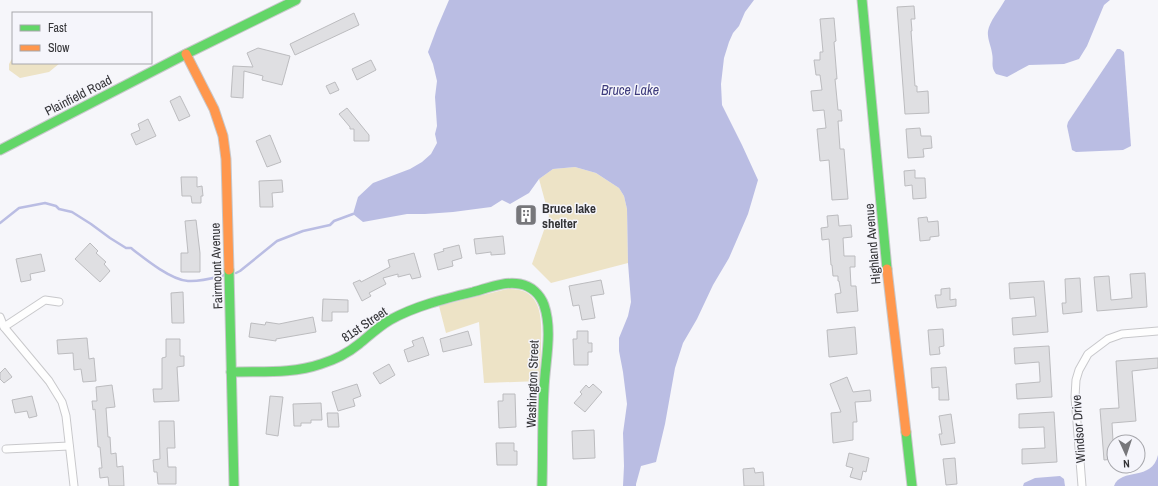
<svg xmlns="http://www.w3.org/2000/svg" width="1158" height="486" font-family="'Archivo Narrow',sans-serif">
  <rect width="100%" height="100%" fill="#f6f6fa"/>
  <g fill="#ede3c6">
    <polygon points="13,57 13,63 60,63 49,72 20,78 9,70 9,64"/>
    <polygon points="575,167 596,173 619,188 624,196 627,209 628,263 551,283 532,264 549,216 539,179 553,169"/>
    <path d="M507,289C542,287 542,317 541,343C541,356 540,368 540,381L484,383L479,322L446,333L439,306Z"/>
  </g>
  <g fill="#babde3">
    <polygon points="449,0 754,0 745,12 739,26 733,33 729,42 724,58 721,84 722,105 742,145 758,180 748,214 729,258 713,285 697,319 683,343 675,368 665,424 656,462 641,466 636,484 636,486 623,486 624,466 623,433 627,404 623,372 619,351 619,338 628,316 631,302 628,263 627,209 624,196 619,188 596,173 575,167 553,169 539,179 529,193 510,204 502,200 491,207 453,212 425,214 407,214 363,222 353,214 358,197 373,183 410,169 422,162 431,154 437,143 435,134 437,126 435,97 437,81 433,64 428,52 437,28"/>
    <path d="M1005,0H1110L1104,5L1087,46L1079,59L1064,64L1029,65L1007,77L996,74C990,66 994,62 992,53C991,46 987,38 988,31C989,22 1000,9 1005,0Z"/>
    <polygon points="1117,49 1120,49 1124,52 1131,146 1123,150 1076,152 1072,150 1067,126 1068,122"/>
    <path d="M1158,455V486H1114C1121,467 1152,482 1158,455Z"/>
    <polygon points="1060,476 1064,479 1065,486 1023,486 1024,483 1035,478"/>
  </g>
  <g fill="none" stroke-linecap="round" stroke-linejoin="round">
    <g stroke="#babde3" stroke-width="2.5">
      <path d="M0,223L19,208L45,203L56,206L59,209L72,212L91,224L110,238L126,248H131C145,259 171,280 188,281C200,282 213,278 225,275"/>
      <polyline points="236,273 240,271 277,241 303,231 330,225 334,221 353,214"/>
    </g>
  </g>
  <g fill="#dfdfe2" stroke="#bcbcbf">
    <polygon points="914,6 915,19 911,19 912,31 911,31 915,86 917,86 917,92 928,91 929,113 905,114 897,7"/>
    <polygon points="354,13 359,25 295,55 290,44"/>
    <polygon points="834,18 836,41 834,42 837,79 835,79 838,110 841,110 842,121 838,121 840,149 844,149 848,199 832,200 829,160 820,161 817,129 826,128 824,110 813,111 811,91 822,90 820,75 816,75 814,60 820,60 820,52 823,52 820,19"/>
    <polygon points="258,48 290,56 282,85 262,80 263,76 244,71 243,98 231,97 233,66 253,67 247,53"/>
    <polygon points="371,60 376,70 357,80 352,69"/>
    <polygon points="335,82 339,90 330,94 326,86"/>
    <polygon points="180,96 190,116 179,121 170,101"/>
    <polygon points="347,108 369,135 369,141 354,141 354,129 350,129 350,127 339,114"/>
    <polygon points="148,119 156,136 136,145 131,134 140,130 138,124"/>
    <polygon points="920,128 921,136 931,136 932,148 923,149 924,157 908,158 906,129"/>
    <polygon points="270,135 281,162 267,167 256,141"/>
    <polygon points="915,170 915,178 925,178 926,198 913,199 912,185 905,186 904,171"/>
    <polygon points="181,177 197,177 197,187 202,186 203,196 201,196 201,203 192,203 191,196 182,196"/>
    <polygon points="282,180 283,192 272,193 273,207 260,207 259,181"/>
    <polygon points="530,208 534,218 522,223 518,213"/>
    <polygon points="838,215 839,226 851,225 852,237 843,238 844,256 855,256 855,267 850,267 851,286 856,286 858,311 837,313 835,294 841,293 839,281 838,281 838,276 833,276 832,265 831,265 829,239 822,240 821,228 828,227 827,216"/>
    <polygon points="927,217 928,222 938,221 939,236 930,237 930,240 920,241 918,218"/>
    <polygon points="196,220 200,253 200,272 181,272 181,253 188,253 185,221"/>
    <polygon points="503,236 505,254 491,255 491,252 476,254 474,239"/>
    <polygon points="90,243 98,251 96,253 106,262 104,264 110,271 100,282 75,259"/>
    <polygon points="459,245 462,258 452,261 453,266 438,270 434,254 444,251 443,249"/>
    <polygon points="414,253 421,277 412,279 410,274 398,277 398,274 383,278 386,284 369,293 371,296 362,301 353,283 360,280 361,282 390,267 388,260"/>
    <polygon points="41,254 45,271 30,274 31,280 21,282 16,259"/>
    <polygon points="1145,273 1147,307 1097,311 1094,277 1109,276 1111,300 1132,298 1130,274"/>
    <polygon points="1080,278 1082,312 1063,314 1062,303 1066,303 1065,279"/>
    <polygon points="601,280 604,294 591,296 595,318 582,320 579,305 573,306 569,286"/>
    <polygon points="1044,281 1048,332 1013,335 1012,318 1036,316 1034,297 1010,299 1009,283"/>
    <polygon points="950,288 950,300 956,299 956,306 937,308 935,295 941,295 941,289"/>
    <polygon points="183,292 184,323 172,323 171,293"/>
    <polygon points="323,299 348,300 348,312 332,312 332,321 322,321"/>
    <polygon points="313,317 316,332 276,339 276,341 249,337 251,323 265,325 266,322 279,324"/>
    <polygon points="855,327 857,354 829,357 827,330"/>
    <polygon points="943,329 944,346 939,347 940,354 930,355 928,330"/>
    <polygon points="468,331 472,345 443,352 440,339"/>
    <polygon points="577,331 588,331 588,343 592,343 592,352 588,352 588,365 574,365 573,339 577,339"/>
    <polygon points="423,337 429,355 408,362 404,350 414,346 412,341"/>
    <polygon points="87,338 89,359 94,358 96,381 83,382 81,369 74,370 73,353 58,354 57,340"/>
    <polygon points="166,339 180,339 180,356 184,356 184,366 177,367 179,401 154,402 153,389 162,389 162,358 166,357"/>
    <polygon points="1049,346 1052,397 1017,399 1016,384 1040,382 1040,378 1039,362 1015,364 1014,348"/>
    <polygon points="1158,358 1158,368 1132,371 1136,421 1112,423 1114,459 1104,460 1100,409 1119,408 1116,361"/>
    <polygon points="389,364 395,375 380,384 373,373"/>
    <polygon points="946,367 949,400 939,400 939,387 932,388 931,368"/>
    <polygon points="5,368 12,377 4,383 0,379 0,373"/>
    <polygon points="847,377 853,392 870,390 871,401 855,402 857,422 853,422 853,440 833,443 831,413 841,412 830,384"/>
    <polygon points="357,384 361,396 353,399 355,406 338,411 332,392"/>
    <polygon points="593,384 602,392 585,412 574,403 582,394 580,392 586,385 589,388"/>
    <polygon points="112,385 115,407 106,408 108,437 110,437 111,454 116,453 117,467 123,466 124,486 109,486 108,477 100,478 99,468 102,468 100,447 98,447 95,409 93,410 92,401 97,401 96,387"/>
    <polygon points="503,394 515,394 516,427 499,428 498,401 503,401"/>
    <polygon points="32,396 37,416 29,418 27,411 15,413 12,400"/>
    <polygon points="270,396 283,397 278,436 266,434"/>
    <polygon points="321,403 322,420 311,420 311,423 301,423 301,426 294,426 293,404"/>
    <polygon points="1054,412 1057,462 1022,464 1022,449 1045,448 1044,431 1044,427 1019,428 1019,414"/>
    <polygon points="327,413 338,413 339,427 328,427"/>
    <polygon points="951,414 955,443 941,445 939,434 942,434 939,416"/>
    <polygon points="159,421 174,421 175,448 167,448 168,467 176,467 176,484 158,484 157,472 154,472 153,460 160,459"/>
    <polygon points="594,430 595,458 573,459 572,431"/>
    <polygon points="496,443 514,443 514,451 517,451 517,465 497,465"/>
    <polygon points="849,453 869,458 866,472 863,471 861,480 850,477 853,468 846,466"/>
    <polygon points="955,458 957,484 946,485 943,459"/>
    <polygon points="754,468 755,473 763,472 764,486 744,486 743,469"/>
  </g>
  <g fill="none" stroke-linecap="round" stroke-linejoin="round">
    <g stroke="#c8c8cb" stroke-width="9">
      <g id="street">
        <polyline points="0,317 4,327 49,381 62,402 66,416 74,486"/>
        <polyline points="4,327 45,300 59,302"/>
        <polyline points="6,449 69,446"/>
        <polyline points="1082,486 1075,397 1076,380 1079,370 1088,354 1108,339 1122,334 1158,331"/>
      </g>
    </g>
    <g stroke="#c8c8cb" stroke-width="11">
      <g id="fast">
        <polyline points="862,0 887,269"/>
        <polyline points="0,150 186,54 296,0"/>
        <polyline points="229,270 234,486"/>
        <path d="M231,372C261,371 292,374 321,364C334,360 348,353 359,344C369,336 378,327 390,320C415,306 444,299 473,292C488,288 504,281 520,284C531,286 540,294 544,305C553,331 545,362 544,389C542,421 543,454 542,486"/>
        <polyline points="906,432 912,486"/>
      </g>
    </g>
    <g stroke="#c8c8cb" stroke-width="11">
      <g id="slow">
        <polyline points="186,54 214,109 223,136 226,159 229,270"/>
        <polyline points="887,269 906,432"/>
      </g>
    </g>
    <use href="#street" stroke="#fefefe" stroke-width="7"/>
    <use href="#fast" stroke="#63d668" stroke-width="9"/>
    <use href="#slow" stroke="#ff974d" stroke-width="9"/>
  </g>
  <defs>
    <g id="building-square" transform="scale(1.15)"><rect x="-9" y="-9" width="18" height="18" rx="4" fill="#77777b" stroke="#f5f5fb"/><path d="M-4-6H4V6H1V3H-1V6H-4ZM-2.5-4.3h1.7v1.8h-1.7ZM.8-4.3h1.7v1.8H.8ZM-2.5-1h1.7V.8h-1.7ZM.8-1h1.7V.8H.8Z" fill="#fff"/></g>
  </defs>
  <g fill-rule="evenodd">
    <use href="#building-square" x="526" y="215"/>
  </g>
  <g text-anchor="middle" stroke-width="3" stroke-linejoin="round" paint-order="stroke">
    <g font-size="13" fill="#333336" stroke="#f5f5fb">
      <text transform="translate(78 95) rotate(-27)" y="5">Plainfield Road</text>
      <text transform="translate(872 244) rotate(-95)" y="5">Highland Avenue</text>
      <text transform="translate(216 266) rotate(-92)" y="5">Fairmount Avenue</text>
      <text transform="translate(364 324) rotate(-34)" y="5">81st Street</text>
      <text transform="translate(532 384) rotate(-88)" y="5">Washington Street</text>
      <text transform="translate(1078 429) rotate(-94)" y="5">Windsor Drive</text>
    </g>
    <g font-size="13" font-weight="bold" fill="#333336" stroke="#f5f5fb" text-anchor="start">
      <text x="542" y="213">Bruce lake<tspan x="542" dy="15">shelter</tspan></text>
    </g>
    <g font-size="14" font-style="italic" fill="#3e3c7d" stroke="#f5f5fb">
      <text x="630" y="95">Bruce Lake</text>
    </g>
  </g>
  <rect x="12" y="12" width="140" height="52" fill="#f5f5fb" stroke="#a7a7ac"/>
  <rect x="20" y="25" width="20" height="6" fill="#63d668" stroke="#a7a7ac"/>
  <text x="48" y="32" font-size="12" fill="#333336">Fast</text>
  <rect x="20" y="45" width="20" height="6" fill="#ff974d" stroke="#a7a7ac"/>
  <text x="48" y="52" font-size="12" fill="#333336">Slow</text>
  <g transform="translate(1126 454) rotate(177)"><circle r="19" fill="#f5f5fb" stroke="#a7a7ac"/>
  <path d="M0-3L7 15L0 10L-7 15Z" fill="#77777b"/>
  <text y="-6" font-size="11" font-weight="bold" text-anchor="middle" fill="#333336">N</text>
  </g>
</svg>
